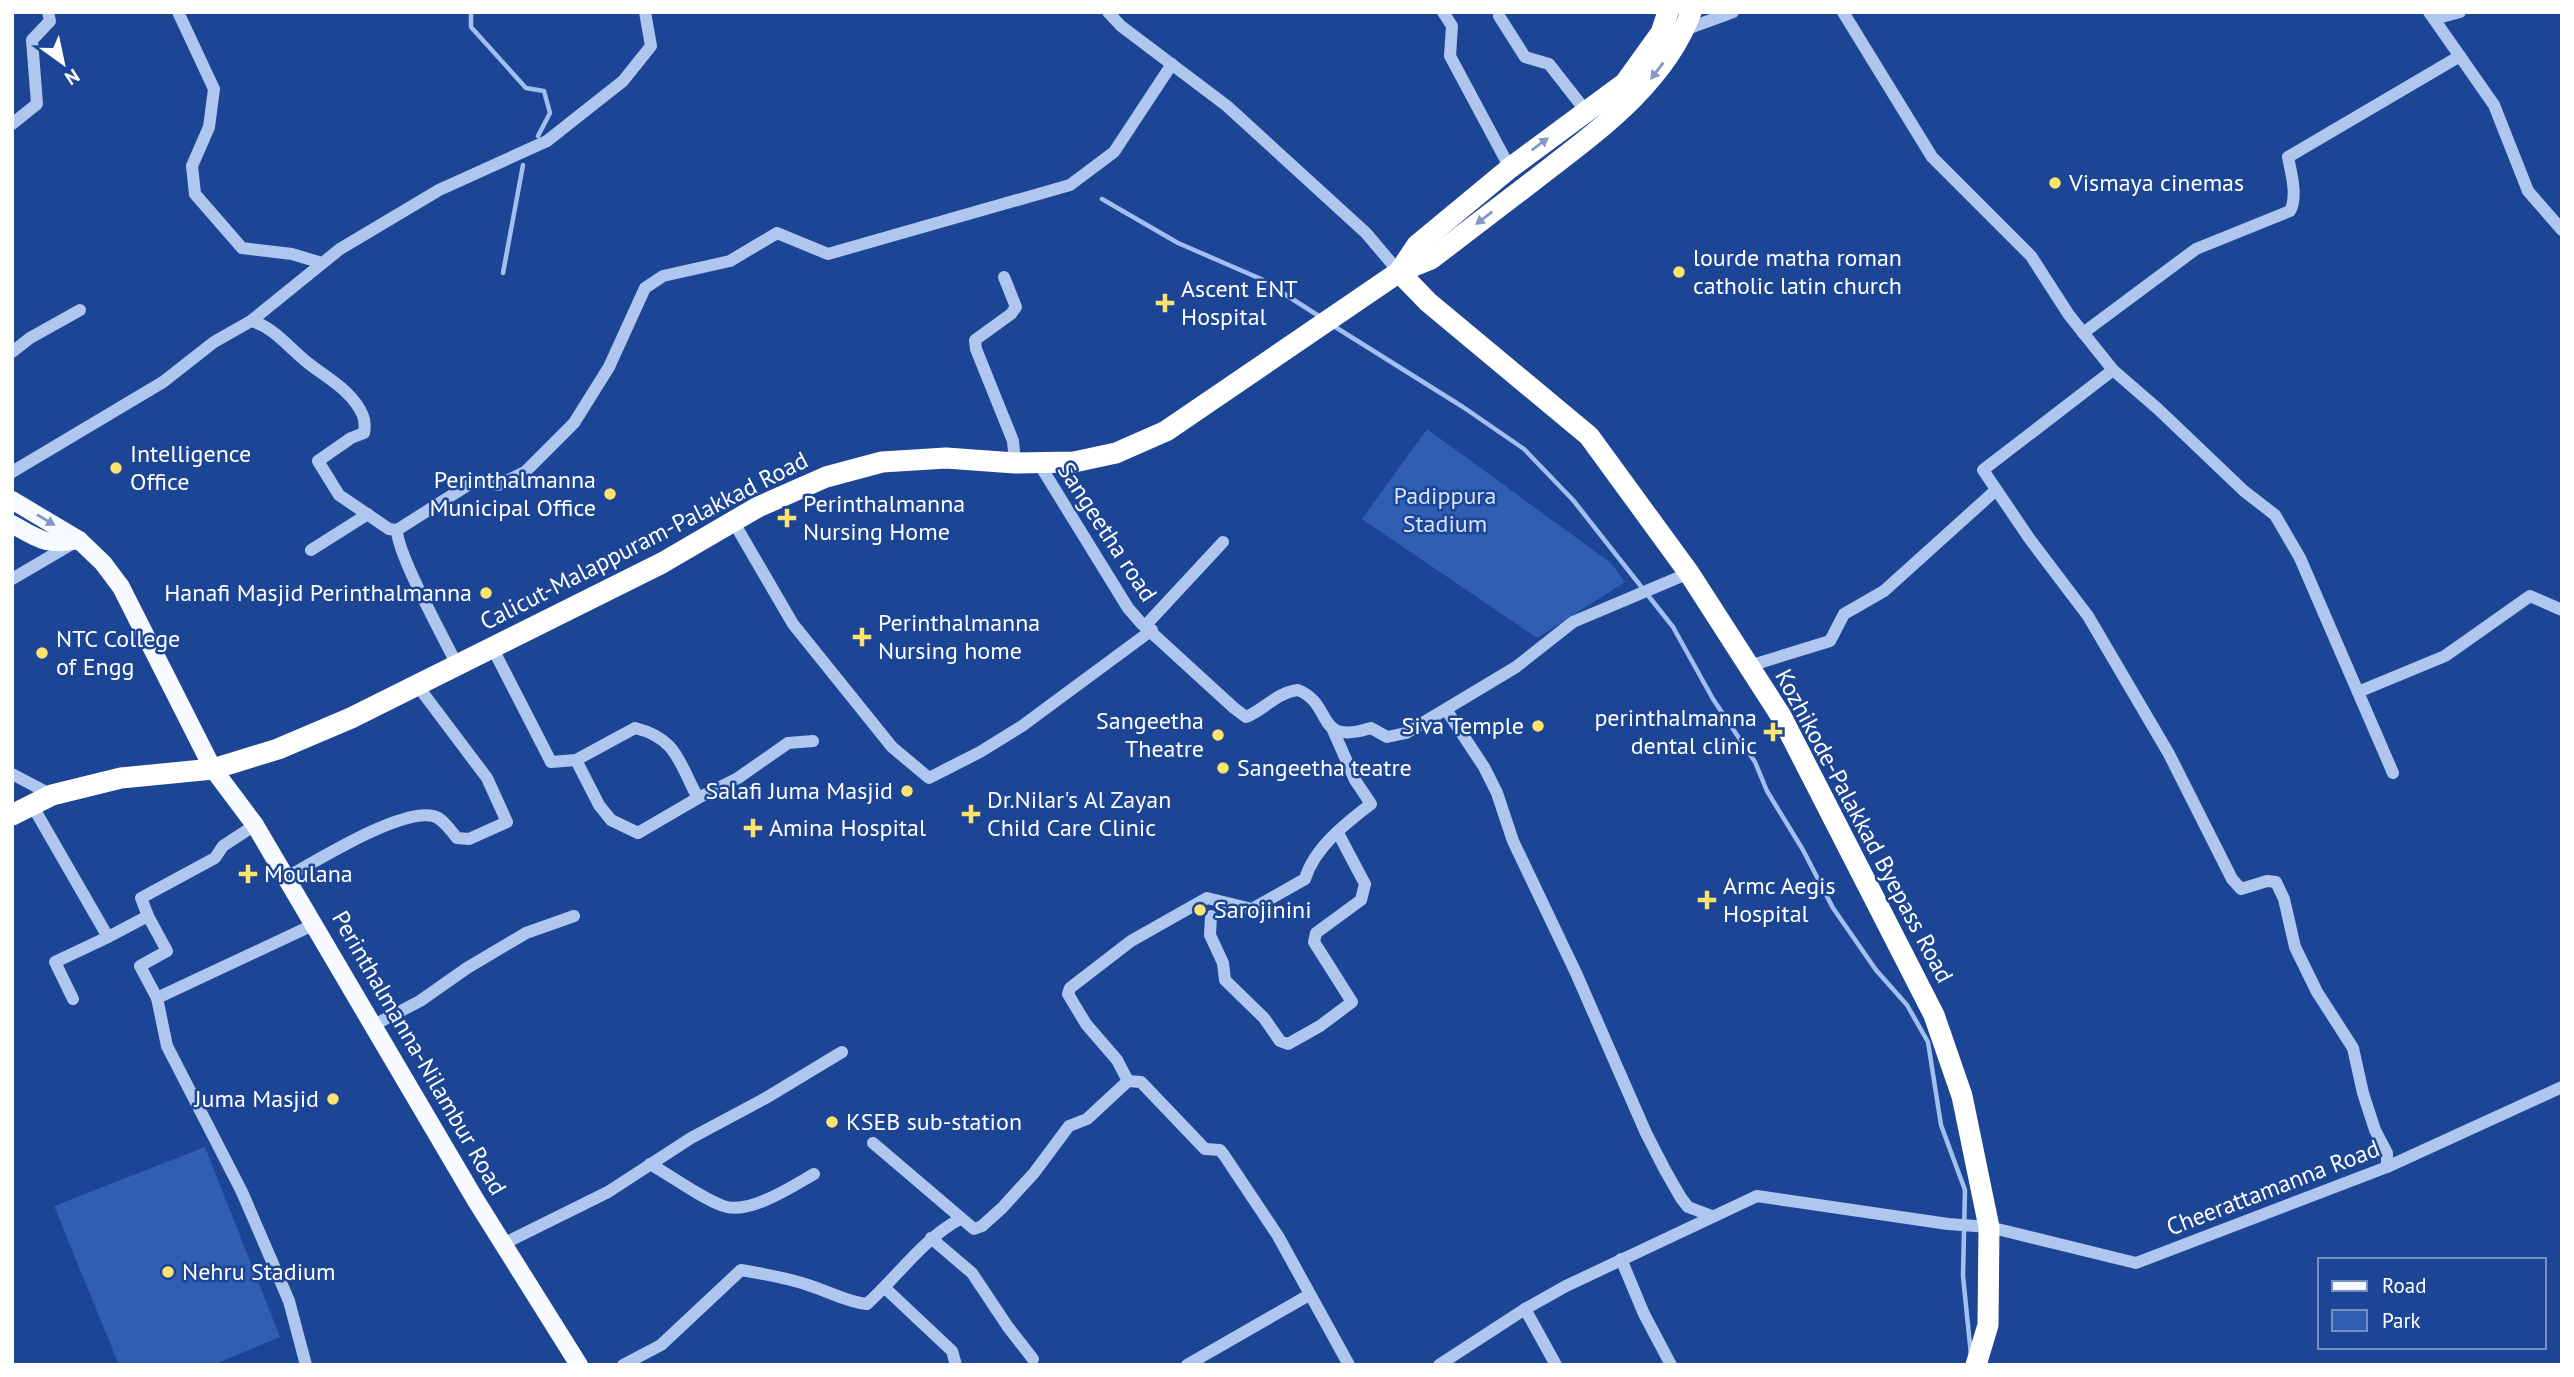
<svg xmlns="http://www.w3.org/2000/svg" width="2574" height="1377" font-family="'PT Sans',sans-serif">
  <rect width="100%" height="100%" fill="#1c4595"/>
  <g fill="#305eb3">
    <polygon points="1427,429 1611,563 1625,582 1537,638 1362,519"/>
    <polygon points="205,1147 280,1337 213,1365 119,1365 54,1206"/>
  </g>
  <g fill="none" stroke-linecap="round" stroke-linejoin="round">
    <g stroke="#a2bff1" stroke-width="4.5">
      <polyline points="471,12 471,27 526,88 544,91 550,113 538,136"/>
      <polyline points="1102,199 1178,243 1261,279 1322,318"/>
      <polyline points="503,273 523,165"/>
      <polyline points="1332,325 1463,407 1524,449 1573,500 1673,627 1713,699 1755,762 1767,791 1803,850 1833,908 1876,970 1907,1005 1928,1042 1941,1125 1965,1190 1963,1276 1971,1355"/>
    </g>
    <g stroke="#afc6ef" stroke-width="12">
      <polyline points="178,12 214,89 209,127 192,166 195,194 242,248 292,254 322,263"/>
      <polyline points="1108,12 1121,26 1227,106 1366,233 1399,272"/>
      <polyline points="1443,12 1452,26 1450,56 1510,168"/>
      <polyline points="1843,12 1932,157 2031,256 2069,315 2113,370 1983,470 2029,538 2088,616 2169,754 2232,879 2241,889 2267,881 2276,882 2284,899 2295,947 2317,992 2353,1048 2363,1093 2375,1130 2387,1153 2387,1167"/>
      <polyline points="2429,12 2494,105 2528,191 2562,230"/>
      <polyline points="1499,16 1525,57 1549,64 1585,110"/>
      <polyline points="2434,19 2460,12"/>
      <polyline points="1684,30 1733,12"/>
      <polyline points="12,124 37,104 32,40 50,21 48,12"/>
      <polyline points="1004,277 1016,307 1011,314 975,340 976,349 1013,441 1015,463"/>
      <polyline points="251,321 340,249 439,190 547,141 623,81 651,46 645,12"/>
      <path d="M2083,333L2196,249L2290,211C2298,196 2291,173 2288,157L2460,56"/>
      <polyline points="12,352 30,338 80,310"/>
      <polyline points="2113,370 2158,409 2244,491 2275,515 2300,558 2393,773"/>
      <path d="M1038,462L1128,608L1141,623L1234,708L1246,717C1264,710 1277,692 1298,690C1335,705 1313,746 1371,728L1387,737L1406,733L1516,667L1573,622L1689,573"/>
      <path d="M12,472L163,382L214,342L251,321C274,327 289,348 308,363C327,378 354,392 363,416C365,421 365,427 364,433L351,438L318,461L339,495L389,529L397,530L476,480L498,485L525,472L574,423L609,367L645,288L663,276L730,261L777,233L828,254L1070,185L1114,152L1172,64"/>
      <polyline points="733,521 793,624 892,747 929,778 980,752 1022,726 1152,630"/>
      <path d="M397,530C397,554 444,638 457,665"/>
      <polyline points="311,550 368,514"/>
      <polyline points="12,579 75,542"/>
      <polyline points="1145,626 1223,542"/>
      <path d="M492,647L551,762L576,760L635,728C677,738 679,763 698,798L638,833L611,820L599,805L576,760"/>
      <polyline points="1749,666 1830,641 1844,614 1884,591 1996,490"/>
      <polyline points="2358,692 2445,656 2530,596 2562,610"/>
      <polyline points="1447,711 1484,767 1497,793 1513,841 1576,973 1646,1133 1665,1170 1681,1198 1688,1207 1712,1216"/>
      <polyline points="12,774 52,795"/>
      <polyline points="698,798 738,778 788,743 813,741"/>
      <polyline points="32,805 108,937 148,916 141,898 215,858 223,846 255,825"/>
      <path d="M287,877C318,860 401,808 433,816C443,818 450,830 457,838L469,839L507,822L487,778L417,685"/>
      <polyline points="148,916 167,951 140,966 157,998 167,1046 242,1192 289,1301 306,1365"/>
      <polyline points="1211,916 1210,935 1223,963 1225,980 1264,1018 1280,1041 1288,1044 1320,1026 1352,1002 1314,942 1316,933 1361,900 1365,884 1338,833"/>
      <polyline points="157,998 315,924"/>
      <polyline points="73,999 55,962 108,937"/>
      <polyline points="372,1026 420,1001 467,968 526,933 574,916"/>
      <path d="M1128,1081L1117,1060L1086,1024L1068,994L1070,988L1131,941L1207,898L1252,909L1305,879C1314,848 1346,823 1371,804L1355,780L1333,730"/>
      <polyline points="1128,1081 1141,1082 1205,1149 1220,1150 1224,1155 1278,1236 1349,1365"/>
      <polyline points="873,1143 974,1229 982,1226 1002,1208 1034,1173 1069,1126 1087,1119 1128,1081"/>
      <path d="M650,1164C670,1175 708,1203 727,1207C752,1213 793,1186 814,1174"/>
      <polyline points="931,1238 972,1273 1008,1327 1033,1359"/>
      <polyline points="503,1244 608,1192 691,1138 764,1099 842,1052"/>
      <polyline points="1621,1259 1644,1314 1671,1365"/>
      <polyline points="885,1288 952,1351 956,1365"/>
      <polyline points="1525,1309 1556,1365"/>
      <path d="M623,1365L661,1345L741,1270C765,1274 788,1278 811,1286C830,1292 847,1302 867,1304C898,1276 923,1239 960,1219"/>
      <polyline points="1187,1365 1309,1295"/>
      <polyline points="1439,1365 1525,1309 1566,1286 1757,1196 1948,1224 1989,1227 2136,1263 2387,1167 2562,1087"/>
    </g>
    <g stroke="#f7faff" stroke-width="18">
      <polyline points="12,500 79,540 103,563 121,587 213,769 255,825 475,1199 579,1365"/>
      <path d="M12,524C40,540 46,546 79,540"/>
    </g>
    <g stroke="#fff" stroke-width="21">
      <polyline points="1399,272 1428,302 1589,436 1689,573 1781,716 1934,1015 1962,1096 1989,1227 1988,1325 1976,1365"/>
      <path d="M1399,272L1431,259C1466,232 1502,205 1537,178C1595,133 1665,84 1691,12"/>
      <polyline points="12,815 52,795 121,778 213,769 278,749 351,718 662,563 758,507 826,477 882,462 946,458 1015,463 1074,462 1116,453 1166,431 1399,272 1417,245 1510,168 1625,83 1661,33 1668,12"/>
    </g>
  </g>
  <defs><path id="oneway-solid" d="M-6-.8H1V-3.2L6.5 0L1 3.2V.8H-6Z" transform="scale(1.75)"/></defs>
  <g fill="#8299c5">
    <use href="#oneway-solid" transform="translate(1657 71) rotate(127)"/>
    <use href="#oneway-solid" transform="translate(1540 144) rotate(-37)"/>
    <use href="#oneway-solid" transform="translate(1484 218) rotate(142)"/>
  </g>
  <use fill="#7f96c5" href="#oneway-solid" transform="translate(46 520) rotate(31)"/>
  <g fill="#ffe36d" stroke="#1c4595" stroke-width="2.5">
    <circle cx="2055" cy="183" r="7"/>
    <circle cx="1679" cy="272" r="7"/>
    <path d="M1161.5 292.5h7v7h7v7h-7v7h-7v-7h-7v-7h7z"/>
    <circle cx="116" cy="468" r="7"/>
    <circle cx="610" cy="494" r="7"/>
    <path d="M783.5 507.5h7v7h7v7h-7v7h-7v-7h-7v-7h7z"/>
    <circle cx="486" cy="593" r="7"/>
    <path d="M858.5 626.5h7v7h7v7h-7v7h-7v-7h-7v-7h7z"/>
    <circle cx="42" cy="653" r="7"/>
    <circle cx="1538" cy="726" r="7"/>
    <path d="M1769.5 721.5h7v7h7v7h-7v7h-7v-7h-7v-7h7z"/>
    <circle cx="1218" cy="735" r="7"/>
    <circle cx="1223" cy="768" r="7"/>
    <circle cx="907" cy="791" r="7"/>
    <path d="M967.5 803.5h7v7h7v7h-7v7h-7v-7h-7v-7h7z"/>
    <path d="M749.5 817.5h7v7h7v7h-7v7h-7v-7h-7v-7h7z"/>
    <path d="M244.5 863.5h7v7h7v7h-7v7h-7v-7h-7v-7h7z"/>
    <path d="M1703.5 889.5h7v7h7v7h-7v7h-7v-7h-7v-7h7z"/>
    <circle cx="1200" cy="910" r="7"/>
    <circle cx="333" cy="1099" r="7"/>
    <circle cx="832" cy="1122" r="7"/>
    <circle cx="168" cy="1272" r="7"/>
  </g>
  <g text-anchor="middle" stroke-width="5" stroke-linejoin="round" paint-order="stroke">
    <g font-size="24" fill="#fff" stroke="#1c4595" text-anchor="start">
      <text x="2069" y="191">Vismaya cinemas</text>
      <text x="1693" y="266">lourde matha roman<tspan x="1693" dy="28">catholic latin church</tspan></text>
      <text x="1181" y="297">Ascent ENT<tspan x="1181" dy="28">Hospital</tspan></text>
      <text x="130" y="462">Intelligence<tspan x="130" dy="28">Office</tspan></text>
      <text x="596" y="488" text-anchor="end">Perinthalmanna<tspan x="596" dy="28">Municipal Office</tspan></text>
      <text x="803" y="512">Perinthalmanna<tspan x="803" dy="28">Nursing Home</tspan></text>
      <text x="472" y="601" text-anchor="end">Hanafi Masjid Perinthalmanna</text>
      <text x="878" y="631">Perinthalmanna<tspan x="878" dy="28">Nursing home</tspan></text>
      <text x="56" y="647">NTC College<tspan x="56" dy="28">of Engg</tspan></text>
      <text x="1757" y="726" text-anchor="end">perinthalmanna<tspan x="1757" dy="28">dental clinic</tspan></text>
      <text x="1204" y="729" text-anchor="end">Sangeetha<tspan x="1204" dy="28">Theatre</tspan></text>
      <text x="1524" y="734" text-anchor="end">Siva Temple</text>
      <text x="1237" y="776">Sangeetha teatre</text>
      <text x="893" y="799" text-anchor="end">Salafi Juma Masjid</text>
      <text x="987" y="808">Dr.Nilar's Al Zayan<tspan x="987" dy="28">Child Care Clinic</tspan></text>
      <text x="769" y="836">Amina Hospital</text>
      <text x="264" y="882">Moulana</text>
      <text x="1723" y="894">Armc Aegis<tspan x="1723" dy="28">Hospital</tspan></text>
      <text x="1214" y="918">Sarojinini</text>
      <text x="319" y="1107" text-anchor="end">Juma Masjid</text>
      <text x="846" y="1130">KSEB sub-station</text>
      <text x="182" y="1280">Nehru Stadium</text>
    </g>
    <g font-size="24" fill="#d5e3fb" stroke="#1c4595">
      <text x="1445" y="504">Padippura<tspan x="1445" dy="28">Stadium</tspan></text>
    </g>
    <g font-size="24" fill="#fff" stroke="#1c4595">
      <text transform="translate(1107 532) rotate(57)" y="8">Sangeetha road</text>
      <text transform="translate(644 541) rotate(-27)" y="8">Calicut-Malappuram-Palakkad Road</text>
      <text transform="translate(1864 826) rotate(62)" y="8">Kozhikode-Palakkad Byepass Road</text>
      <text transform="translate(419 1053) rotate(60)" y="8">Perinthalmanna-Nilambur Road</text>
      <text transform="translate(2273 1188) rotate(-21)" y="8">Cheerattamanna Road</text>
    </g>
  </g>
  <rect width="2574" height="1377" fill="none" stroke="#ffffff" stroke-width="28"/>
  <rect x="2318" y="1258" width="228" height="91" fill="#1c4595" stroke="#778fbf" stroke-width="2"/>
  <rect x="2332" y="1281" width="35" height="10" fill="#f7faff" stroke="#778fbf" stroke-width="2"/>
  <text x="2382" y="1293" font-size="21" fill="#ffffff">Road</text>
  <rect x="2332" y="1310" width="35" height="21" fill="#305eb3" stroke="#778fbf" stroke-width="2"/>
  <text x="2382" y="1328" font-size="21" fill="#ffffff">Park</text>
  <g transform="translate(63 63) rotate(147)" stroke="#1c4595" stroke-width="5" paint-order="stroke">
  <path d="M0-5L12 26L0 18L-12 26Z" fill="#ffffff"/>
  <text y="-10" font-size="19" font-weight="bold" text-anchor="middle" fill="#ffffff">N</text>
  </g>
</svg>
